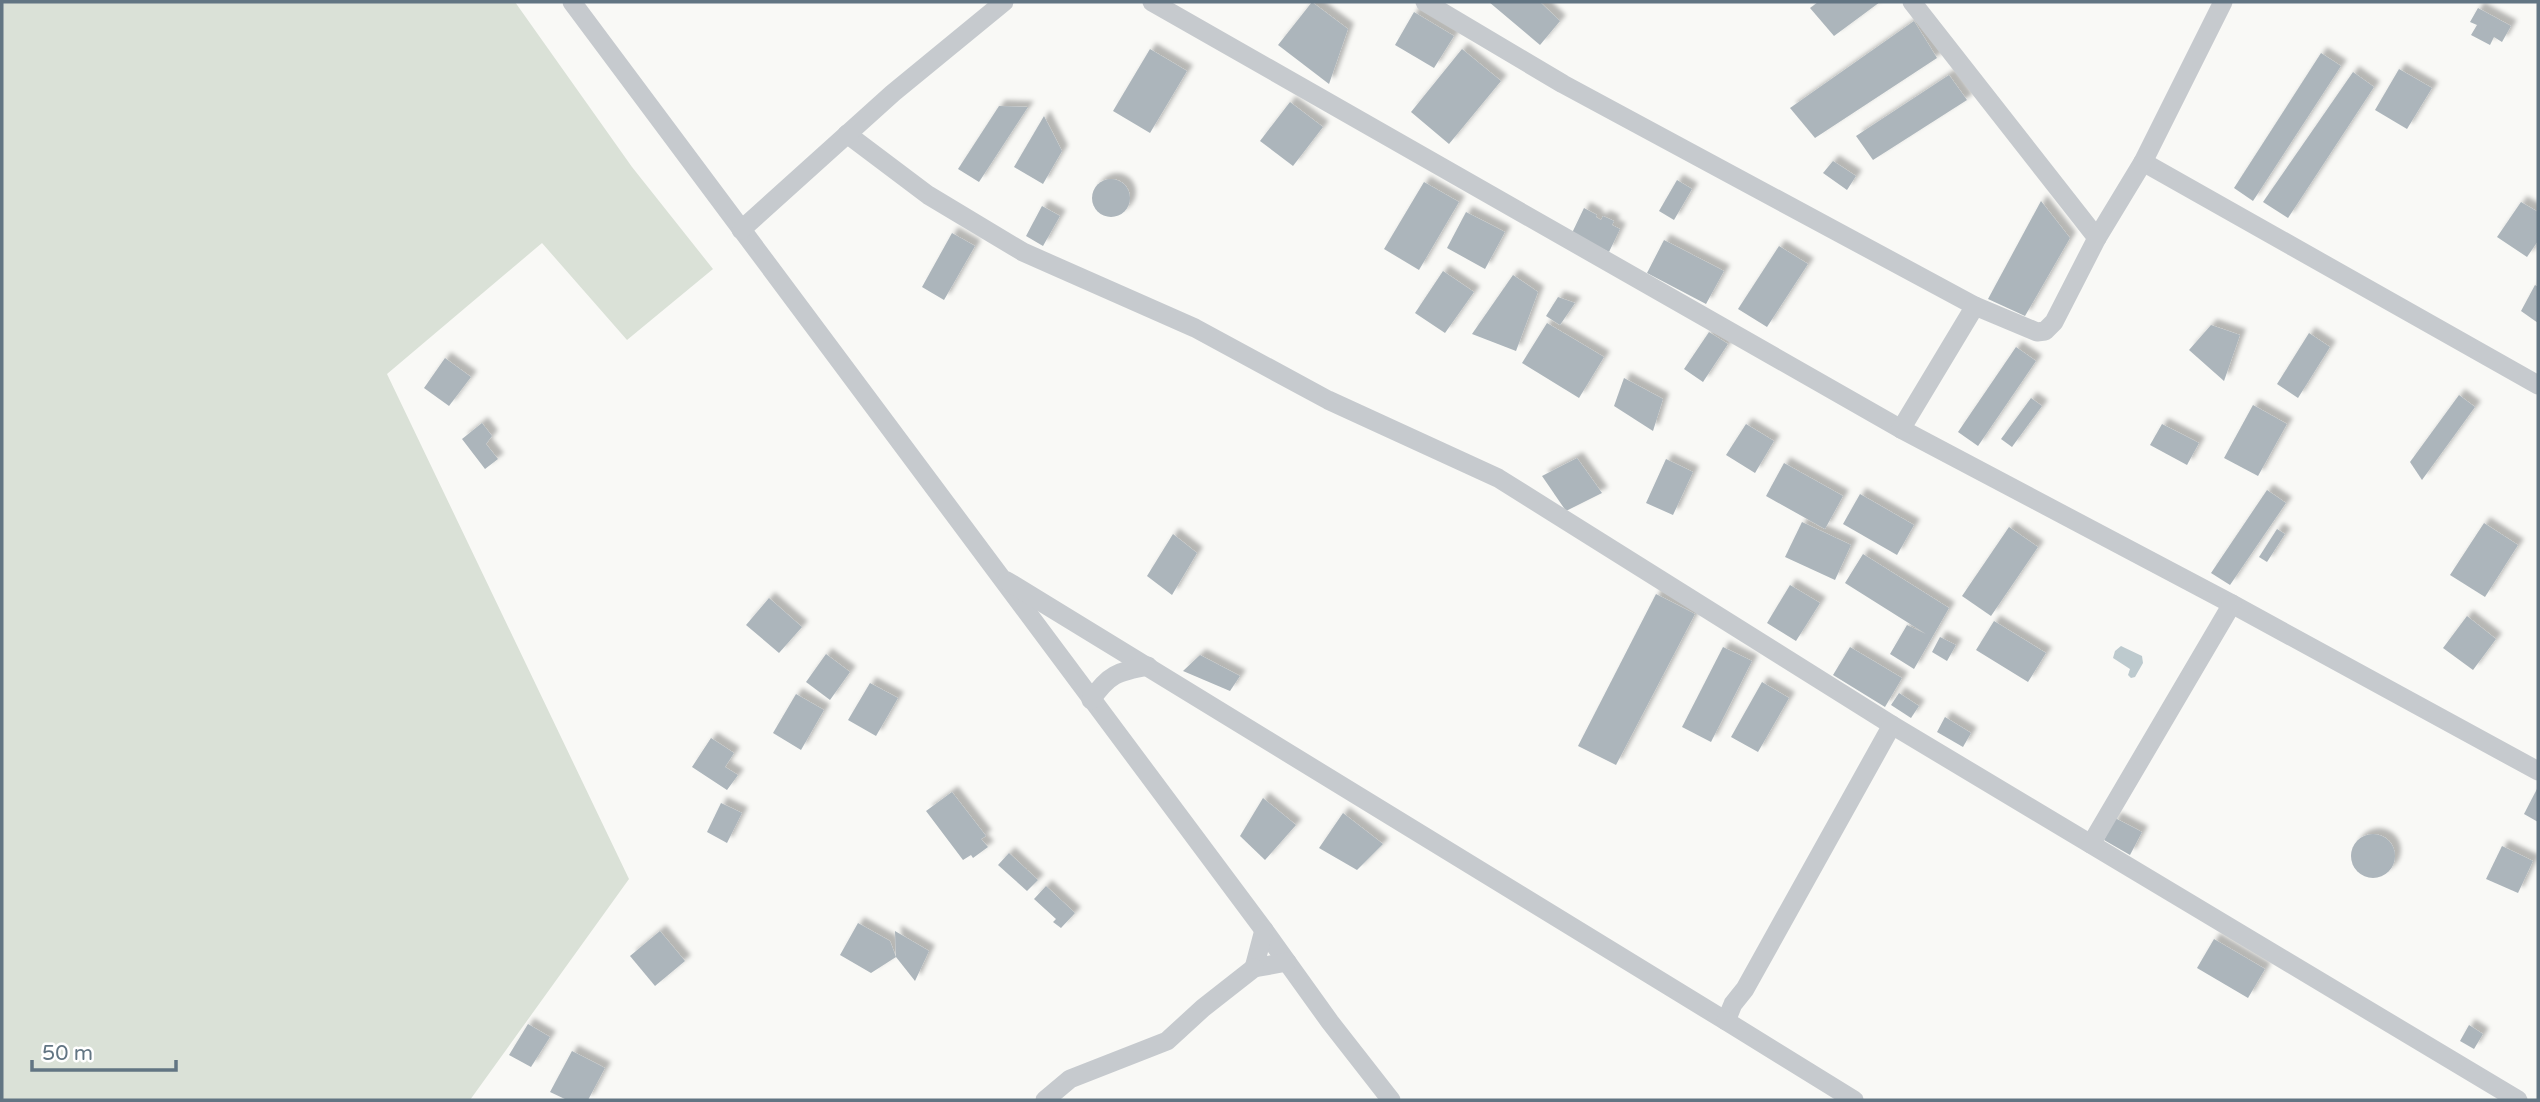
<svg xmlns="http://www.w3.org/2000/svg" width="2540" height="1102" font-family="'Varela Round',sans-serif">
  <defs>
    <filter id="shadow"><feDropShadow dx="6" dy="-6" stdDeviation="2" flood-color="#0004"/></filter>
  </defs>
  <rect width="100%" height="100%" fill="#f9f9f6"/>
  <polygon fill="#dae1d7" points="2,2 515,2 632,167 713,269 627,340 542,243 387,374 629,879 470,1100 2,1100"/>
  <polygon fill="#bdcace" points="2121,646 2142,656 2143,663 2135,677 2131,678 2128,675 2130,669 2113,658 2115,651"/>
  <g fill="#acb5bb" filter="url(#shadow)">
    <polygon points="1312,2 1348,29 1329,84 1278,45"/>
    <polygon points="1489,2 1540,2 1560,21 1540,45"/>
    <polygon points="1818,2 1880,2 1834,36 1810,8"/>
    <polygon points="2478,8 2511,26 2502,42 2494,37 2490,45 2471,35 2477,25 2470,22"/>
    <polygon points="1414,12 1454,36 1434,68 1395,45"/>
    <polygon points="1914,21 1937,58 1815,138 1790,108"/>
    <polygon points="1150,49 1187,71 1150,133 1113,111"/>
    <polygon points="1462,49 1501,81 1449,144 1411,112"/>
    <polygon points="2321,53 2341,66 2253,201 2234,188"/>
    <polygon points="2399,69 2432,88 2407,129 2375,110"/>
    <polygon points="2353,72 2374,87 2288,218 2263,202"/>
    <polygon points="1949,75 1967,100 1873,160 1856,136"/>
    <polygon points="1290,102 1323,127 1293,166 1260,141"/>
    <polygon points="999,106 1028,107 979,182 958,169"/>
    <polygon points="1044,116 1062,151 1043,184 1014,167"/>
    <polygon points="1833,161 1856,176 1847,190 1823,173"/>
    <circle cx="1111" cy="198" r="19"/>
    <polygon points="1677,180 1692,189 1674,220 1659,211"/>
    <polygon points="1424,182 1459,202 1419,270 1384,249"/>
    <polygon points="2041,201 2070,238 2025,316 1988,299"/>
    <polygon points="2521,202 2538,212 2538,241 2527,257 2497,237"/>
    <polygon points="1042,206 1060,216 1043,246 1026,236"/>
    <polygon points="1584,208 1597,215 1596,217 1601,220 1603,216 1614,221 1612,225 1620,229 1609,252 1572,233"/>
    <polygon points="1466,212 1505,232 1485,269 1447,248"/>
    <polygon points="952,233 975,246 944,300 922,287"/>
    <polygon points="1664,240 1724,271 1706,304 1647,273"/>
    <polygon points="1779,246 1808,264 1767,327 1738,309"/>
    <polygon points="1443,271 1474,292 1445,333 1415,313"/>
    <polygon points="1513,275 1538,292 1516,351 1472,334"/>
    <polygon points="2535,285 2538,287 2538,323 2521,311"/>
    <polygon points="1558,297 1575,303 1560,325 1546,316"/>
    <polygon points="1547,323 1604,357 1579,398 1522,363"/>
    <polygon points="2211,325 2240,335 2224,381 2189,350"/>
    <polygon points="1709,332 1728,344 1703,382 1684,369"/>
    <polygon points="2309,333 2330,347 2298,398 2277,384"/>
    <polygon points="2016,347 2036,361 1978,446 1958,432"/>
    <polygon points="445,358 471,377 449,406 424,388"/>
    <polygon points="1624,378 1663,399 1653,431 1614,406"/>
    <polygon points="2459,395 2475,407 2422,480 2410,462"/>
    <polygon points="2031,398 2042,406 2012,447 2001,439"/>
    <polygon points="2253,405 2287,424 2258,476 2224,458"/>
    <polygon points="482,423 492,436 486,444 498,459 485,469 462,439"/>
    <polygon points="1746,424 1774,441 1755,473 1726,455"/>
    <polygon points="2162,424 2199,443 2187,465 2150,445"/>
    <polygon points="1577,458 1602,493 1566,511 1542,476"/>
    <polygon points="1666,459 1693,472 1673,515 1646,503"/>
    <polygon points="1784,463 1843,496 1825,529 1766,496"/>
    <polygon points="2267,490 2286,503 2230,585 2211,573"/>
    <polygon points="1860,494 1914,525 1897,555 1843,524"/>
    <polygon points="1802,522 1851,545 1835,580 1785,557"/>
    <polygon points="2484,523 2518,545 2485,597 2450,575"/>
    <polygon points="2009,527 2038,547 1991,616 1962,596"/>
    <polygon points="2277,529 2285,534 2267,562 2259,557"/>
    <polygon points="1173,534 1197,553 1172,595 1147,576"/>
    <polygon points="1863,554 1949,608 1914,669 1890,654 1907,625 1926,634 1845,583"/>
    <polygon points="1790,585 1820,603 1796,641 1767,623"/>
    <polygon points="1656,594 1695,614 1616,765 1578,746"/>
    <polygon points="769,598 802,627 779,653 746,625"/>
    <polygon points="2467,616 2496,639 2473,670 2443,648"/>
    <polygon points="1994,621 2046,653 2028,682 1976,650"/>
    <polygon points="1940,637 1956,645 1947,661 1932,652"/>
    <polygon points="1723,647 1752,661 1711,742 1682,727"/>
    <polygon points="1850,647 1902,678 1885,707 1833,675"/>
    <polygon points="826,654 850,672 830,700 806,682"/>
    <polygon points="1200,655 1240,676 1230,691 1183,671"/>
    <polygon points="1762,682 1789,698 1758,752 1731,737"/>
    <polygon points="870,683 898,698 876,736 848,720"/>
    <polygon points="1899,693 1919,706 1911,718 1891,705"/>
    <polygon points="796,694 824,710 801,750 773,733"/>
    <polygon points="1945,717 1971,733 1963,747 1937,732"/>
    <polygon points="711,738 734,753 725,767 738,775 727,790 692,767"/>
    <polygon points="2538,787 2538,822 2524,814"/>
    <polygon points="952,792 986,836 981,839 988,847 973,858 971,855 963,860 926,811"/>
    <polygon points="1263,798 1296,825 1265,860 1240,836"/>
    <polygon points="721,803 742,813 727,843 707,832"/>
    <polygon points="1343,813 1383,844 1357,870 1319,848"/>
    <polygon points="2115,818 2142,832 2130,855 2104,840"/>
    <circle cx="2373" cy="856" r="22"/>
    <polygon points="2502,846 2533,861 2518,893 2486,879"/>
    <polygon points="1009,853 1038,880 1027,891 998,865"/>
    <polygon points="1046,886 1075,913 1061,928 1053,922 1056,919 1034,899"/>
    <polygon points="858,923 890,941 896,957 871,973 840,955"/>
    <polygon points="660,931 685,961 655,986 630,956"/>
    <polygon points="895,931 929,951 915,981 896,957"/>
    <polygon points="2214,939 2265,969 2248,998 2197,968"/>
    <polygon points="528,1024 550,1037 531,1067 509,1055"/>
    <polygon points="2469,1025 2483,1034 2474,1049 2460,1041"/>
    <polygon points="572,1051 605,1068 588,1100 567,1100 550,1092"/>
  </g>
  <g fill="none" stroke-linecap="round" stroke-linejoin="round">
    <g stroke="#c6cace" stroke-width="19">
      <polyline points="572,2 1264,930 1330,1022 1391,1100"/>
      <polyline points="1152,2 1901,429 2232,604 2538,771"/>
      <polyline points="1425,2 1563,84 1975,306"/>
      <polyline points="1912,2 2097,238"/>
      <polyline points="847,134 928,195 1023,252 1195,328 1328,400 1498,478 1892,725 2518,1100"/>
      <polyline points="2143,162 2538,385"/>
      <polyline points="741,230 893,93 1004,2"/>
      <polyline points="1901,429 1975,306 2037,332 2045,331 2054,322 2097,238 2143,162 2223,2"/>
      <polyline points="1007,581 1726,1021 1733,1004 1745,989 1892,725"/>
      <path d="M1091,700C1109,674 1117,672 1148,666"/>
      <polyline points="2091,844 2232,604"/>
      <polyline points="1264,930 1254,968 1287,962"/>
      <polyline points="1726,1021 1854,1100"/>
      <polyline points="1045,1100 1070,1079 1167,1041 1203,1008 1254,968"/>
    </g>
  </g>
  <rect width="2540" height="1102" fill="none" stroke="#627583" stroke-width="7"/>
  <path d="M32 1060v10h144v-10" fill="none" stroke="#627583" stroke-width="3.5"/>
  <text x="42" y="1060" font-size="21" fill="#627583" stroke="#ffffff" stroke-width="5" paint-order="stroke">50 m</text>
</svg>
